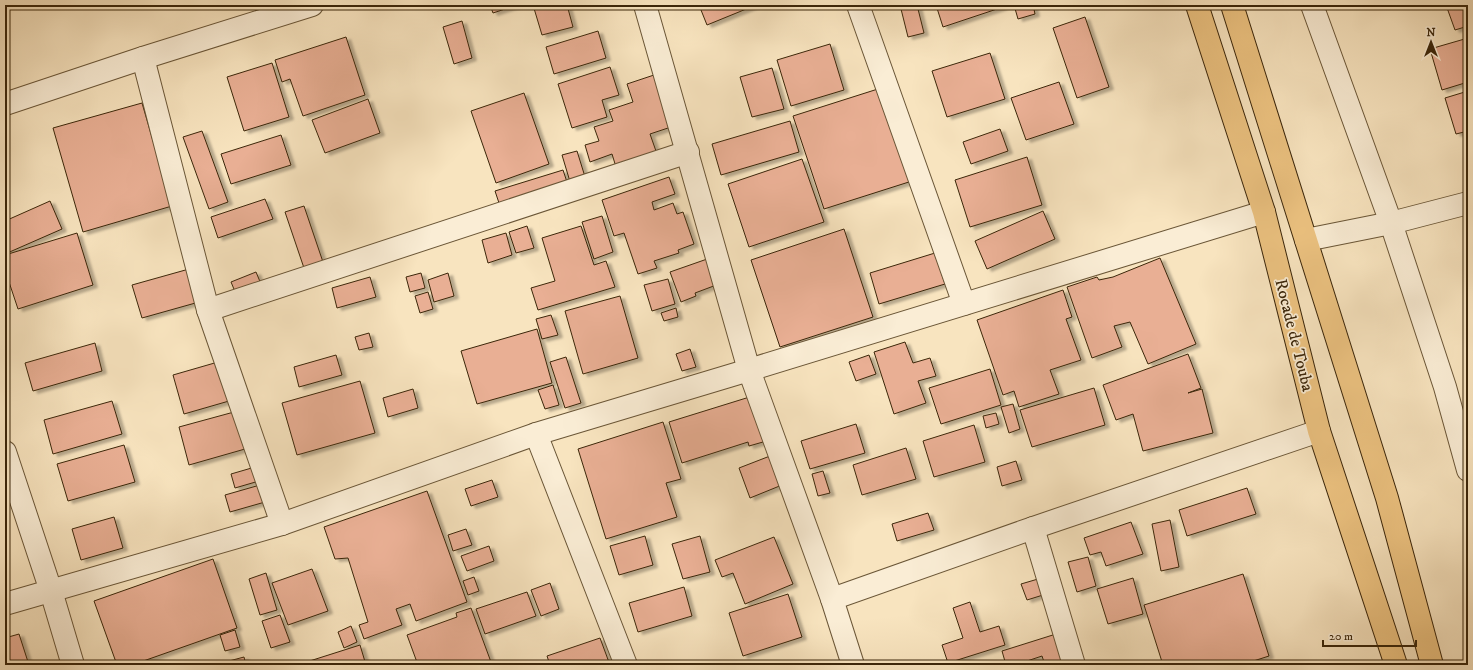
<svg xmlns="http://www.w3.org/2000/svg" width="1473" height="670" font-family="'IM FELL DW Pica',serif">
  <defs>
    <filter id="shadow"><feDropShadow dx="4.5" dy="2.5" stdDeviation="1" flood-color="#0004"/></filter>
  </defs>
  <rect width="100%" height="100%" fill="#f8e4bf"/>
  <filter id="stains"><feTurbulence type="fractalNoise" baseFrequency=".005" numOctaves="4"/><feColorMatrix values="0 0 0 0 .2 0 0 0 0 .09 0 0 0 0 .02 0 0 0 .5 -.17"/></filter>
  <radialGradient id="worn" r=".72"><stop offset=".6" stop-color="#630" stop-opacity="0"/><stop offset="1" stop-color="#630" stop-opacity=".3"/></radialGradient>
  <g fill="#e9af94" stroke="#3b260a" filter="url(#shadow)">
    <polygon points="490,5 517,5 493,13"/>
    <polygon points="533,5 567,5 573,27 542,35"/>
    <polygon points="699,5 756,5 707,25"/>
    <polygon points="900,5 917,5 924,33 908,37"/>
    <polygon points="936,5 1002,5 1003,7 943,27"/>
    <polygon points="1014,5 1033,5 1035,14 1018,19"/>
    <polygon points="1446,5 1468,5 1468,26 1455,30"/>
    <polygon points="1085,17 1109,87 1077,98 1053,28"/>
    <polygon points="462,21 472,58 454,64 443,27"/>
    <polygon points="598,31 606,58 554,74 546,47"/>
    <polygon points="346,37 365,95 303,116 290,79 282,82 275,60"/>
    <polygon points="1468,38 1468,82 1442,90 1430,49"/>
    <polygon points="830,44 844,90 791,106 777,60"/>
    <polygon points="990,53 1005,99 947,117 932,71"/>
    <polygon points="272,63 289,117 244,131 227,77"/>
    <polygon points="610,67 619,95 602,100 607,117 572,128 558,84"/>
    <polygon points="772,68 784,109 752,117 740,77"/>
    <polygon points="654,75 671,127 650,134 657,154 616,167 612,154 590,162 585,145 599,141 594,127 613,121 609,110 633,102 627,84"/>
    <polygon points="1059,82 1074,124 1026,140 1011,98"/>
    <polygon points="881,88 912,181 824,209 793,116"/>
    <polygon points="1468,91 1468,131 1456,134 1445,98"/>
    <polygon points="524,93 549,164 496,183 471,111"/>
    <polygon points="368,99 380,133 325,153 312,120"/>
    <polygon points="142,103 172,206 83,232 53,128"/>
    <polygon points="790,121 799,152 721,175 712,144"/>
    <polygon points="1000,129 1008,151 971,164 963,142"/>
    <polygon points="202,131 228,202 209,209 183,137"/>
    <polygon points="281,135 291,165 231,184 221,154"/>
    <polygon points="577,151 586,180 571,185 562,155"/>
    <polygon points="1027,157 1042,205 970,227 955,180"/>
    <polygon points="802,159 824,222 749,247 728,184"/>
    <polygon points="563,170 568,185 500,206 495,191"/>
    <polygon points="669,177 675,194 652,202 654,210 673,203 677,214 683,212 694,244 678,250 679,253 654,261 657,268 638,274 624,233 614,236 602,200"/>
    <polygon points="265,199 273,219 218,238 211,217"/>
    <polygon points="50,201 62,229 5,254 5,221"/>
    <polygon points="304,206 324,265 305,271 285,212"/>
    <polygon points="1043,211 1055,239 987,269 975,241"/>
    <polygon points="602,216 613,252 594,259 582,222"/>
    <polygon points="527,226 534,248 516,253 509,232"/>
    <polygon points="581,226 594,265 606,261 615,287 538,310 531,288 555,281 542,238"/>
    <polygon points="844,229 873,317 780,347 751,260"/>
    <polygon points="77,233 93,285 18,309 7,276 5,276 5,255"/>
    <polygon points="506,233 512,255 488,263 482,240"/>
    <polygon points="935,253 945,284 879,304 870,273"/>
    <polygon points="710,258 719,284 695,293 696,296 681,302 670,272"/>
    <polygon points="1160,258 1196,344 1148,364 1130,322 1114,326 1122,347 1092,358 1067,287 1097,277 1099,280 1113,277"/>
    <polygon points="189,269 199,302 142,318 132,285"/>
    <polygon points="256,272 261,284 236,294 231,282"/>
    <polygon points="421,273 425,288 410,292 406,277"/>
    <polygon points="448,273 454,296 434,302 428,280"/>
    <polygon points="370,277 376,297 337,308 332,288"/>
    <polygon points="668,279 675,304 652,311 644,285"/>
    <polygon points="1063,290 1072,317 1066,319 1081,360 1050,370 1059,394 1019,407 1014,391 1003,395 977,320"/>
    <polygon points="428,292 433,309 420,313 415,296"/>
    <polygon points="620,296 638,358 583,374 565,311"/>
    <polygon points="676,308 678,317 664,321 661,313"/>
    <polygon points="551,315 558,335 542,339 536,319"/>
    <polygon points="537,329 552,383 477,404 461,351"/>
    <polygon points="369,333 373,347 359,350 355,337"/>
    <polygon points="905,342 913,363 930,358 936,376 918,381 926,403 894,414 874,352"/>
    <polygon points="95,343 102,371 33,391 25,363"/>
    <polygon points="690,349 696,367 682,371 676,354"/>
    <polygon points="1188,354 1201,388 1188,393 1202,389 1213,433 1143,451 1133,414 1116,420 1103,385"/>
    <polygon points="336,355 342,375 299,387 294,367"/>
    <polygon points="869,355 876,374 856,381 849,362"/>
    <polygon points="566,357 581,403 565,408 550,362"/>
    <polygon points="218,362 229,401 184,414 173,375"/>
    <polygon points="990,369 1001,405 941,424 929,388"/>
    <polygon points="360,381 375,433 297,455 282,403"/>
    <polygon points="553,385 559,405 545,409 538,390"/>
    <polygon points="1094,388 1105,425 1032,447 1020,410"/>
    <polygon points="413,389 418,408 388,417 383,398"/>
    <polygon points="756,395 770,440 749,446 748,442 682,463 669,422"/>
    <polygon points="112,401 122,434 53,454 44,420"/>
    <polygon points="1013,404 1020,429 1009,433 1001,407"/>
    <polygon points="234,412 245,449 189,465 179,427"/>
    <polygon points="996,413 999,424 986,428 983,416"/>
    <polygon points="663,422 681,479 666,483 677,517 606,539 578,449"/>
    <polygon points="856,424 865,453 810,469 801,441"/>
    <polygon points="974,425 985,462 934,477 923,441"/>
    <polygon points="124,445 135,482 68,501 57,464"/>
    <polygon points="906,448 916,479 862,495 853,465"/>
    <polygon points="770,456 782,485 750,498 739,468"/>
    <polygon points="1016,461 1022,480 1002,486 997,467"/>
    <polygon points="255,467 259,481 235,488 231,474"/>
    <polygon points="823,471 830,493 818,496 812,474"/>
    <polygon points="492,480 498,497 471,506 465,489"/>
    <polygon points="260,485 265,502 230,512 225,495"/>
    <polygon points="1247,488 1256,514 1187,536 1179,510"/>
    <polygon points="427,491 467,602 416,621 410,604 396,609 402,625 364,639 359,625 368,622 348,558 335,559 324,527"/>
    <polygon points="928,513 934,530 897,541 892,524"/>
    <polygon points="114,517 123,548 81,560 72,529"/>
    <polygon points="1170,520 1179,567 1161,571 1152,524"/>
    <polygon points="1131,522 1143,554 1106,566 1101,552 1090,555 1084,538"/>
    <polygon points="466,529 472,545 453,551 448,535"/>
    <polygon points="645,536 653,565 619,575 610,546"/>
    <polygon points="700,536 710,572 683,579 672,544"/>
    <polygon points="774,537 793,584 745,604 733,573 722,577 715,560"/>
    <polygon points="489,546 494,561 467,571 461,556"/>
    <polygon points="1088,557 1096,586 1077,592 1068,562"/>
    <polygon points="213,559 237,628 132,665 117,665 94,601"/>
    <polygon points="312,569 328,611 288,625 272,583"/>
    <polygon points="266,573 277,610 260,615 249,579"/>
    <polygon points="1243,574 1269,656 1241,665 1163,665 1144,605"/>
    <polygon points="474,577 479,591 468,595 463,581"/>
    <polygon points="1133,578 1143,614 1108,624 1097,589"/>
    <polygon points="1038,579 1043,595 1027,600 1021,584"/>
    <polygon points="550,583 559,609 541,616 531,590"/>
    <polygon points="684,587 692,616 638,632 629,603"/>
    <polygon points="527,592 536,616 485,634 476,609"/>
    <polygon points="788,594 802,637 743,656 729,613"/>
    <polygon points="970,602 980,632 999,626 1005,645 948,663 942,645 963,638 953,608"/>
    <polygon points="471,608 491,662 484,665 418,665 407,635 457,617 456,613"/>
    <polygon points="280,615 290,642 271,648 262,621"/>
    <polygon points="351,626 357,642 344,648 338,632"/>
    <polygon points="235,630 240,647 225,651 220,635"/>
    <polygon points="19,634 29,665 5,665 5,638"/>
    <polygon points="1056,634 1067,665 1045,665 1042,656 1015,665 1006,665 1002,651"/>
    <polygon points="600,638 610,665 550,665 547,656"/>
    <polygon points="360,645 366,665 297,665"/>
    <polygon points="244,657 246,665 230,665 229,661"/>
  </g>
  <g fill="none" stroke-linecap="round" stroke-linejoin="round">
    <g stroke="#6a5637" stroke-width="24">
      <g id="minor">
        <polyline points="645,5 749,370 832,599 853,665"/>
        <polyline points="858,5 964,304"/>
        <polyline points="1312,5 1391,223 1445,387 1468,470"/>
        <polyline points="143,58 208,310 282,524"/>
        <polyline points="5,104 143,58 312,5"/>
        <polyline points="1306,240 1391,223 1468,203"/>
        <polyline points="208,310 688,152"/>
        <polyline points="536,434 626,665"/>
        <polyline points="5,452 51,591 73,665"/>
        <polyline points="1033,528 1074,665"/>
        <polyline points="832,599 1033,528 1319,431"/>
        <polyline points="5,604 282,524 536,434 749,370 1264,212"/>
      </g>
    </g>
    <g stroke="#3b260a" stroke-width="24">
      <g id="primary">
        <polyline points="1197,5 1264,212 1319,431 1396,665"/>
        <polyline points="1232,5 1387,498 1432,665"/>
      </g>
    </g>
    <use href="#minor" stroke="#faedd5" stroke-width="22"/>
    <use href="#primary" stroke="#ecc280" stroke-width="22"/>
  </g>
  <g text-anchor="middle" stroke-width="3.5" stroke-linejoin="round" paint-order="stroke">
    <g font-size="17" fill="#3b260a" stroke="#faedd5">
      <text transform="translate(1295 335) rotate(76)" y="6">Rocade de Touba</text>
    </g>
  </g>
  <rect width="1473" height="670" fill="none" stroke="#f8e4bf" stroke-width="20"/>
  <rect x="6" y="6" width="1461" height="658" fill="none" stroke="#3b260a" stroke-width="2"/>
  <rect x="10" y="10" width="1453" height="650" fill="none" stroke="#3b260a"/>
  <g transform="translate(1431 42)" stroke="#faedd5" stroke-width="3" paint-order="stroke">
  <path d="M0-3L7 15L0 10L-7 15Z" fill="#3b260a"/>
  <text y="-6" font-size="11" font-weight="bold" text-anchor="middle" fill="#3b260a">N</text>
  </g>
  <path d="M1323 640v6h93v-6" fill="none" stroke="#3b260a" stroke-width="2"/>
  <text x="1329" y="640" font-size="12" fill="#3b260a" stroke="#faedd5" stroke-width="3" paint-order="stroke">20 m</text>
  <rect width="100%" height="100%" filter="url(#stains)"/>
  <rect width="100%" height="100%" fill="url(#worn)"/>
</svg>
